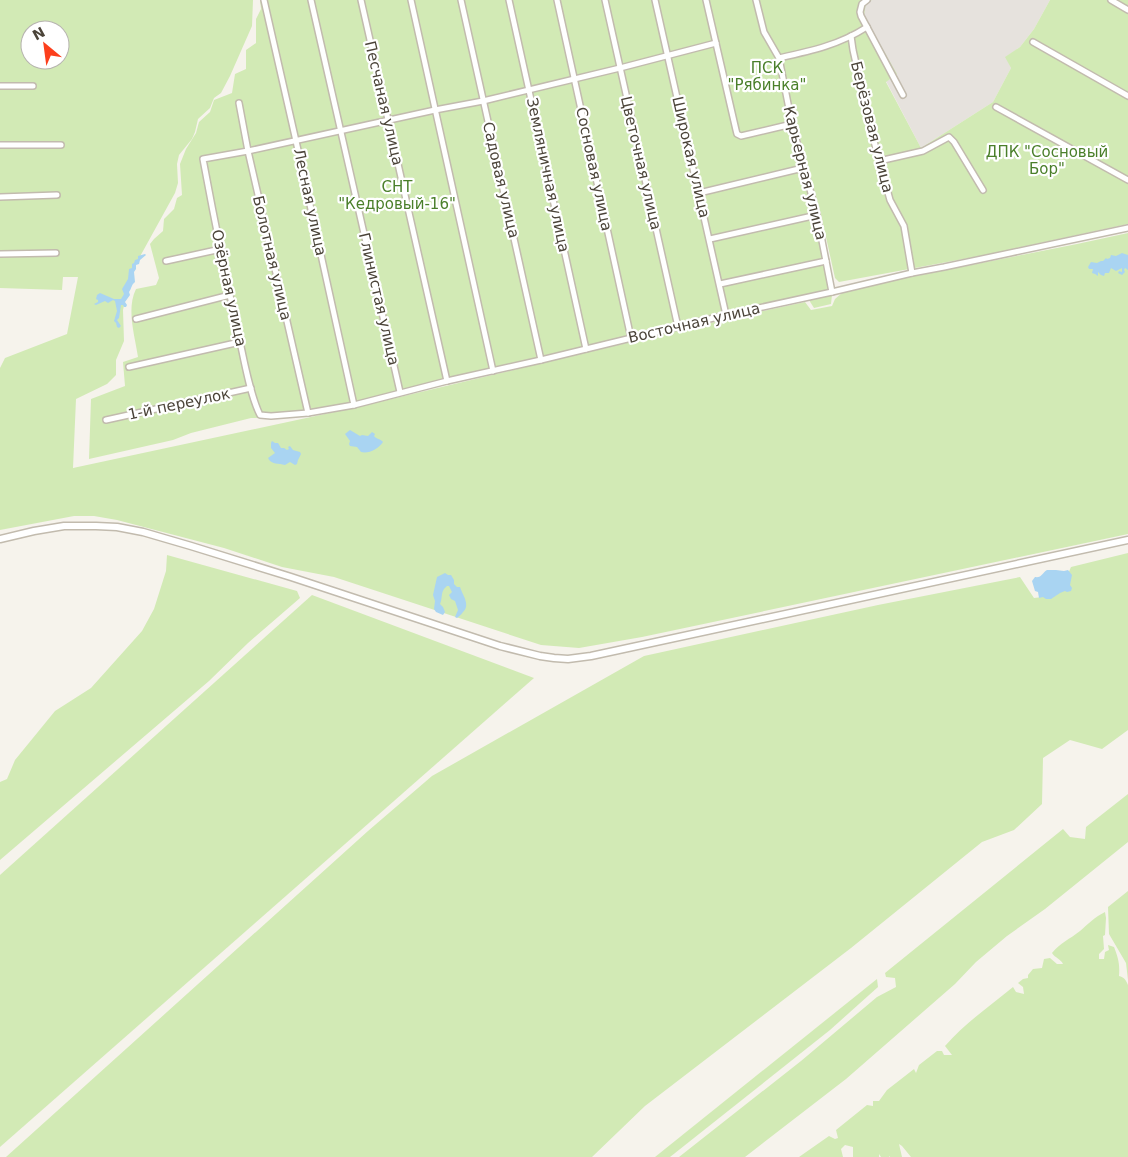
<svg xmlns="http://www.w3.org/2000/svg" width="1128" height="1157" font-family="'DejaVu Sans',sans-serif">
  <rect width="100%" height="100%" fill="#f6f3ec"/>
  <polygon fill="#e6e2dd" points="872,0 1050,0 1034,29 1020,47 1006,57 1011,68 993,102 921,148 886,81 897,75 864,16 866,3"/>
  <g fill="#d2eab5" fill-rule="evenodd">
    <path d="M0,0H253L252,26L230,76L221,93L214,98L210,108L198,119L195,132L192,139L179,155L177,164L178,183L175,193L132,271L123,310L124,341L116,360V375L107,384L76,399L73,468L362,406L740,316L805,302L811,310L832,306L835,299L842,293L905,277L916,276L1077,244L1128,233V534L642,637L579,648L541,645L334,577L282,567L224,548L117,520L94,516H74L0,530V368L5,358L67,334L78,277H63L62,290L0,288ZM30,30H60V60H30Z"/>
    <path d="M260,0H872L866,3L864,16L897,74L886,82L921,148L993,102L1011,68L1005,57L1020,47L1034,29L1050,0H1128V224L985,255L839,282L835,278L822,219L795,120L788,122L813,207L832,295L831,304L814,308L809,300L680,328L357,406L300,417L251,418L191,433L173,440L89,459L91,399L125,386L123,362L138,357C135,336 126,309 136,289L156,285L159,278L150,244L154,239L163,231L164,219L174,209L177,198L182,195L180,164L186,149L196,133L199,122L210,112L214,100L232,93L235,74L246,69V50L256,43V19L261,9Z"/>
    <path d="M1128,553V730L1102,749L1070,740L1043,758L1042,804L1014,830L982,842L851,948L645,1106L592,1157H6L368,831L432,776L644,656L878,605L1020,577L1034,598C1059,595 1062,588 1071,567Z"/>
    <polygon points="167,555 297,591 300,598 248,643 209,681 0,860 0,782 7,779 15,760 55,711 91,688 142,631 154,609 166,571"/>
    <polygon points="312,595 534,678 0,1147 0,875"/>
    <polygon points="1128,794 1128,842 1045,909 1007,936 976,962 955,984 846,1079 745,1157 679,1157 801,1061 877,997 896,987 895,978 886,977 885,973 1063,829 1070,837 1085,839 1086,827"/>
    <polygon points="1128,891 1128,980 1126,963 1109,934 1108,907"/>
    <path d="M1105,912L1106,918L1105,935L1103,936L1104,949L1099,954V959H1104L1105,952L1109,950L1108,945L1114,947C1118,957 1120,964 1119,976C1124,977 1126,980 1128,985V1157H911L902,1146L899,1144L902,1157H890L889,1156V1157H881L879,1154V1157H853V1147L845,1145L841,1149L843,1157H799L829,1136L835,1139L838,1138L836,1130L867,1105L873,1106V1101H879L887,1090L914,1069L916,1073L919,1065L937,1051H942L944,1055H952L945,1046C965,1023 990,1006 1013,987L1016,992L1024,994L1023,987L1018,983L1023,979L1028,978V975L1033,969L1042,968L1044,959L1050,958L1057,964H1063C1061,959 1055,958 1052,953C1060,943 1070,939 1080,931C1088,924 1095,917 1105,912Z"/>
    <polygon points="877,979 878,987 830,1030 670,1157 655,1157"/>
  </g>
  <g fill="#a9d4f2">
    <polygon points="1122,253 1128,255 1128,273 1128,270 1125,268 1124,270 1125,272 1122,275 1118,273 1119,271 1122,272 1122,268 1116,271 1111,268 1109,273 1105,273 1104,276 1101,275 1098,272 1098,276 1095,274 1092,273 1093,269 1089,269 1088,267 1091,262 1097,263 1101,261 1103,261 1106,258 1107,259 1110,258 1111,255 1116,256"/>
    <path d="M145,254L146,255L140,260L139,264L136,265V269L134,272L135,282C131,285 132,288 129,292L130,295L125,302L127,305L126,307H124L123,305H121L119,318L117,320L121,326L119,328L117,327L116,323L114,321L117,311L115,301L113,300L108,303L105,301L96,305L94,304L98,302V300L96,299L97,295L100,293L114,299H121L124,294L122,289L128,279L129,269L132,268V264L134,263L135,260L138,259V256Z"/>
    <path d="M350,430L360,436L362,435L368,436L372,432L375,434L374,436C376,439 381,439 383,442C378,449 369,454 361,452L357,447L350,446L349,444L350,441L345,434Z"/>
    <path d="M272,441L275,443H278L281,448H284L287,450L289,449L288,447L290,446L293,450L300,452L301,454L298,460L297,464L295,465L290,462L285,465C279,463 271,465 268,458L275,453L271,448V443Z"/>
    <path d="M1047,570H1056L1064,571L1068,570L1072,575L1070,585L1072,588L1071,591L1067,592L1065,591L1060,593L1051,599H1046L1043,597L1039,598L1038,592L1035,591L1032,581L1035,577C1042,578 1042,573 1047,570Z"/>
    <path d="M445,573L448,575H451L454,580V584L457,587H460C462,594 471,605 463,612C461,615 459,616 457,618L455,617L458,610L455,601L451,599L449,595L452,592L449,586H447C440,591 443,597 440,604L443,607L445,612L443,615L436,612L434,609L435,601L433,595L437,577Z"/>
  </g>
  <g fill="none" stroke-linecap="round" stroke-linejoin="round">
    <g stroke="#c2bbae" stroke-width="8">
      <g id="minor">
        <polyline points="264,0 296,141 354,405"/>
        <polyline points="311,0 400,392"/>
        <polyline points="361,0 447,381"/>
        <polyline points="411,0 493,371"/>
        <polyline points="461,0 541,360"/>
        <polyline points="509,0 586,349"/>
        <polyline points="557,0 631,338"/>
        <polyline points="605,0 678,327"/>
        <polyline points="655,0 726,315"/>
        <polyline points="706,0 736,130 737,134 741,136 792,124"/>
        <polyline points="756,0 764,32 779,58 792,124 817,215 832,292"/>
        <polyline points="867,0 862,4 860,12 861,16 903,95"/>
        <polyline points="1111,0 1128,10"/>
        <polyline points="851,36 853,50 871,130 890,200 904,226 912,273"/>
        <polyline points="1033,42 1128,96"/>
        <path d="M716,43L620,68L483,101L435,110L248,151L203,159C214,218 226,278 239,337C244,360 250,395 260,415L271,416L308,413L354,405L447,381L541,360L726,315L832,292L912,273L944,267L1128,228"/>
        <path d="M779,58C811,51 839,45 867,27"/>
        <polyline points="0,86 33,86"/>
        <polyline points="239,103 248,151 308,413"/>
        <polyline points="996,107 1128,180"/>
        <polyline points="0,145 61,145"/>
        <polyline points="879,161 923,151 949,137 954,142 983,190"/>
        <polyline points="699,193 803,168"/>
        <polyline points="0,197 57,195"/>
        <polyline points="710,239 817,215"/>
        <polyline points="0,254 56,253"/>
        <polyline points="166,261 221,249"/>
        <polyline points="720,284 826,261"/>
        <polyline points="136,319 230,295"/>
        <polyline points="129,367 240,342"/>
        <polyline points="106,420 251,388"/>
      </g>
    </g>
    <g stroke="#c2bbae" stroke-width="9">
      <polyline id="tertiary" points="0,539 34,531 64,526 96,526 117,527 143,532 191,546 291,577 500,646 540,656 554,658 568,659 591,656 1128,540"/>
    </g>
    <use href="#minor" stroke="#fff" stroke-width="5"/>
    <use href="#tertiary" stroke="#fff" stroke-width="6"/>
  </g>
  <g text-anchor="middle" stroke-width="4.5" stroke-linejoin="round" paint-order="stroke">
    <g font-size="15" fill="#4a7f2a" stroke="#fff">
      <text x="767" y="73">ПСК<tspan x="767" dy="17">"Рябинка"</tspan></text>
      <text x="1047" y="157">ДПК "Сосновый<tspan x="1047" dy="17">Бор"</tspan></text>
      <text x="397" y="192">СНТ<tspan x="397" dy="17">"Кедровый-16"</tspan></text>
    </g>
    <g font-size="15" fill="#4b4439" stroke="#fff">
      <text transform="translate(384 103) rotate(77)" y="5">Песчаная улица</text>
      <text transform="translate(872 127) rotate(76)" y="5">Берёзовая улица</text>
      <text transform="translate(691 157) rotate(77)" y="5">Широкая улица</text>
      <text transform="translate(641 163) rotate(77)" y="5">Цветочная улица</text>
      <text transform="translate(594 169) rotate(78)" y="5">Сосновая улица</text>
      <text transform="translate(805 173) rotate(76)" y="5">Карьерная улица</text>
      <text transform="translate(548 175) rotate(78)" y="5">Земляничная улица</text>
      <text transform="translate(501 180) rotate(77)" y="5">Садовая улица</text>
      <text transform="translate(310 202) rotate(78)" y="5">Лесная улица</text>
      <text transform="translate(272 258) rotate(77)" y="5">Болотная улица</text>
      <text transform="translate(229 288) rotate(78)" y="5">Озёрная улица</text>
      <text transform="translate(379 299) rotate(77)" y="5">Глинистая улица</text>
      <text transform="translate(694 323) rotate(-13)" y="5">Восточная улица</text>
      <text transform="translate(179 404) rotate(-12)" y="5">1-й переулок</text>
    </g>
  </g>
  <g transform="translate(45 45) rotate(331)"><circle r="24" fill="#ffffff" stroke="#b7b4b0"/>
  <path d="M0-4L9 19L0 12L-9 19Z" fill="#fc3f1d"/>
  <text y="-8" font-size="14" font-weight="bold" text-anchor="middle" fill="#4b4439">N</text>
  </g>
</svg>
